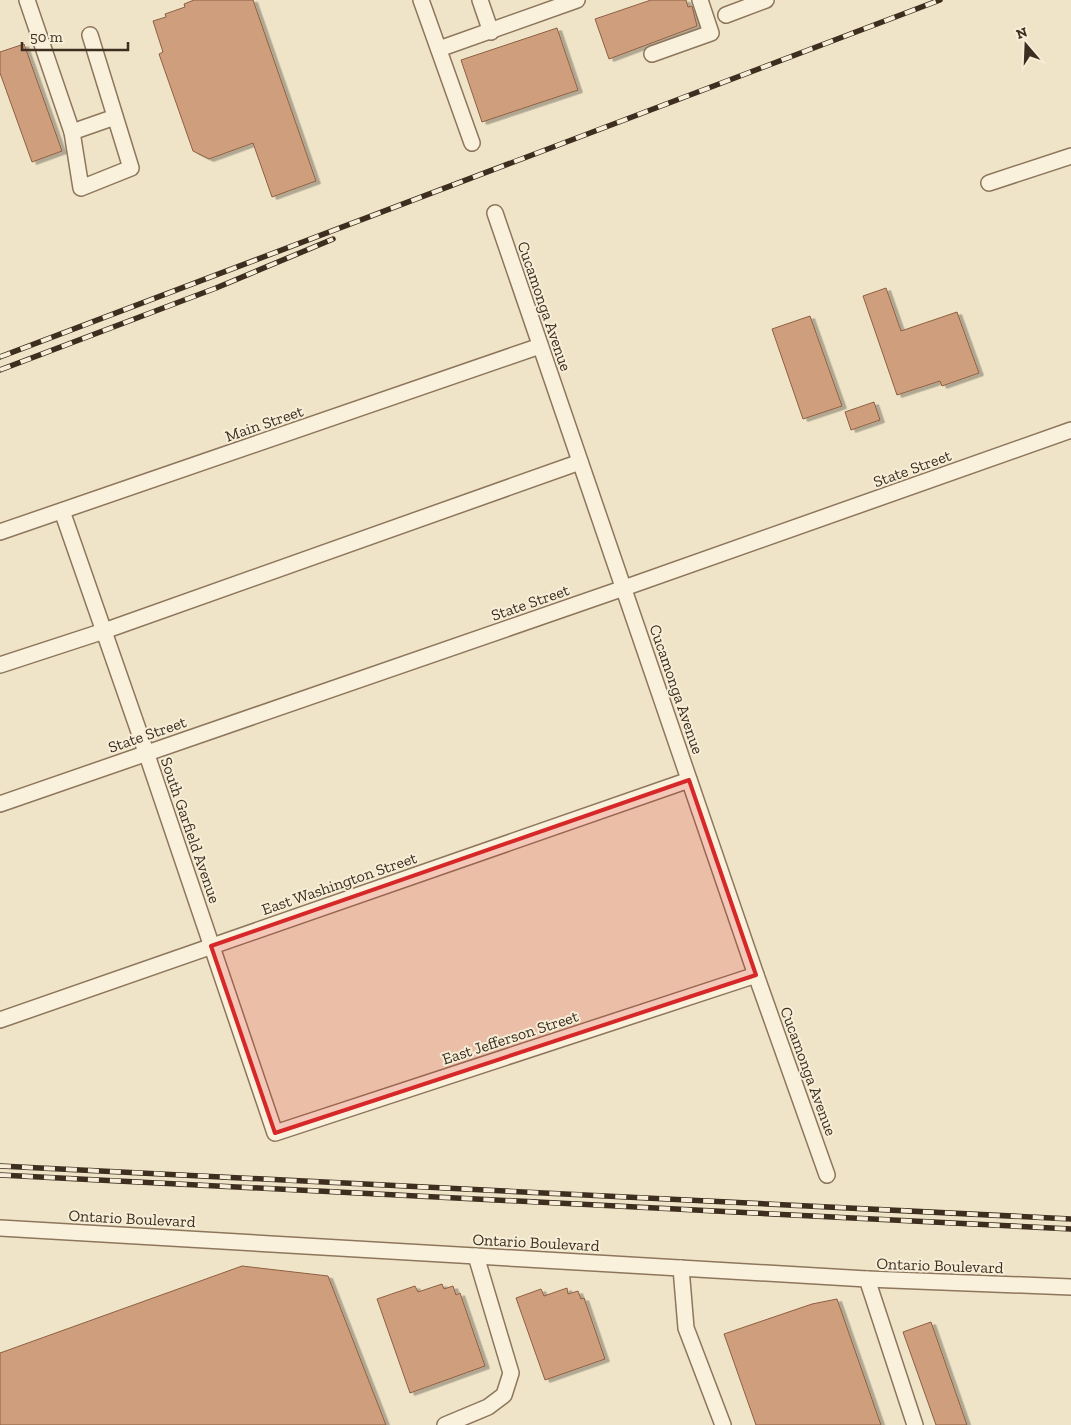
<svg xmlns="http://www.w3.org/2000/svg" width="1071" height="1425" font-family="'Zilla Slab',serif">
  <defs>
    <filter id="shadow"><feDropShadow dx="4.5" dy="2.5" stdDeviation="0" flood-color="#0004"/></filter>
  </defs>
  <rect width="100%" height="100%" fill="#f0e4c8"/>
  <g fill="#cf9f7d" stroke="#8d5f41" filter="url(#shadow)">
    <polygon points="194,0 253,0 316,181 272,197 253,143 209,159 193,151 159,54 163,52 153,21 166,17 165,14 185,7 184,4"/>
    <polygon points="651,0 686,0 688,7 692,6 697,26 609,59 595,19"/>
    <polygon points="557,28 578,90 482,122 461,60"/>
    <polygon points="24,44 62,151 32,162 0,73 0,52"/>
    <polygon points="886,288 901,331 957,312 979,373 942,386 940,381 897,395 863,296"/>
    <polygon points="810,316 842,406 803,419 772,329"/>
    <polygon points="874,402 880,420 851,430 845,412"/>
    <polygon points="242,1266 328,1276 386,1425 0,1425 0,1353"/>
    <polygon points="442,1284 444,1289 453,1286 456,1295 460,1293 485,1366 410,1393 377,1299 415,1286 418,1292"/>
    <polygon points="567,1288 568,1294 578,1291 581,1299 584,1298 605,1359 545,1380 516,1298 541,1289 544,1296"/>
    <polygon points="837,1299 881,1425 756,1425 724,1334 812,1304"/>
    <polygon points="931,1322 967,1425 936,1425 903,1332"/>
  </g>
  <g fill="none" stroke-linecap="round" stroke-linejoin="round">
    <g stroke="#8d765c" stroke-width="18">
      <g id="minor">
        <polyline points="27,0 72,132 81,188 131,168 90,35"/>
        <polyline points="421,0 472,143"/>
        <polyline points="480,0 491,32"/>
        <polyline points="726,15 766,0"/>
        <polyline points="439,49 577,0"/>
        <polyline points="652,54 711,33 700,0"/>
        <polyline points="72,132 115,117"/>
        <polyline points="989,183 1071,156"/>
        <polyline points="495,213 756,975 827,1175"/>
        <polyline points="62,511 146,752 275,1133 756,975"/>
        <polyline points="0,532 540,346"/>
        <polyline points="0,665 104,631 580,462"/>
        <polyline points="0,804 624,588 1071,430"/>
        <polyline points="0,1020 689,780"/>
        <polyline points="0,1228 867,1279 1071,1287"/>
        <polyline points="681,1268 686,1328 723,1425"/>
        <polyline points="867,1279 915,1425"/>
        <polyline points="445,1425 488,1407 504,1395 511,1373 476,1256"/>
      </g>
    </g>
    <use href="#minor" stroke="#faf1dc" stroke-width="15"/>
    <g stroke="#3d2e20" stroke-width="5.5">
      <g id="rail">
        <polyline points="0,357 940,0"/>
        <polyline points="0,370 216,288 333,239"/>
        <polyline points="0,1166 1071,1219"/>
        <polyline points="0,1175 1071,1229"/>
      </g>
    </g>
    <use href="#rail" stroke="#f7eed8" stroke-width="4" stroke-dasharray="11" stroke-linecap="butt"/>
  </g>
  <path fill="#d62828" fill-opacity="0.2" stroke="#d62828" stroke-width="4" stroke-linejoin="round" d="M689,780L756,975L275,1133L211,946Z"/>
  <g text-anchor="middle" stroke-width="4" stroke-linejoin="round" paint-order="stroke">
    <g font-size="16" fill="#3d2e20" stroke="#f7eed8">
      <text transform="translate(545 306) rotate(71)" y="6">Cucamonga Avenue</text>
      <text transform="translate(264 423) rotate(-19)" y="6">Main Street</text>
      <text transform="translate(912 468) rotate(-20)" y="6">State Street</text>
      <text transform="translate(530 602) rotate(-19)" y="6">State Street</text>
      <text transform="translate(677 689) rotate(71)" y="6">Cucamonga Avenue</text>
      <text transform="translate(147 734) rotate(-19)" y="6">State Street</text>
      <text transform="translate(191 830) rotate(71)" y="6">South Garfield Avenue</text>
      <text transform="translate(339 883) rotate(-19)" y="6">East Washington Street</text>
      <text transform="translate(510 1037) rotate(-18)" y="6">East Jefferson Street</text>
      <text transform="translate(809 1071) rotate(70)" y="6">Cucamonga Avenue</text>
      <text transform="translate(132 1218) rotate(3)" y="6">Ontario Boulevard</text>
      <text transform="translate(536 1242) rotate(3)" y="6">Ontario Boulevard</text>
      <text transform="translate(940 1265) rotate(2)" y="6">Ontario Boulevard</text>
    </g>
  </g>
  <g transform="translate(1026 45) rotate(341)" stroke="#f7eed8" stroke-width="4" paint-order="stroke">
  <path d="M0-4L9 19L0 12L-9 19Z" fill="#3d2e20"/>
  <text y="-8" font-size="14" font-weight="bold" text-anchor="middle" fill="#3d2e20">N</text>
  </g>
  <path d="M22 42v8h106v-8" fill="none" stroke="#3d2e20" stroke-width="2.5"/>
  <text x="30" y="42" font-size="15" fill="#3d2e20" stroke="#f7eed8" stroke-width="4" paint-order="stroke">50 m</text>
</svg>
